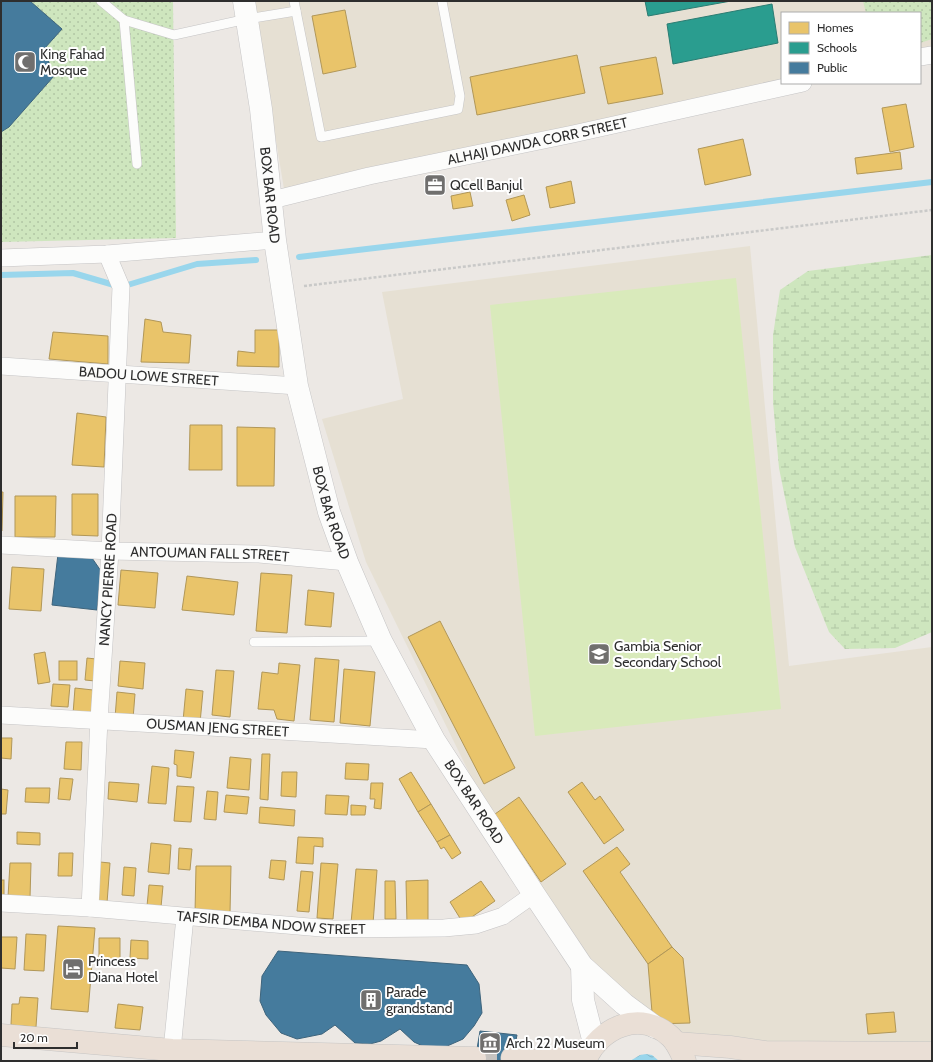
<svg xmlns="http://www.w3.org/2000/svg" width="933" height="1062" font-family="Cabin,sans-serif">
  <defs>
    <pattern id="wetland-marsh" width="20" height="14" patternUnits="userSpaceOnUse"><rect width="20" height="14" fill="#cee6be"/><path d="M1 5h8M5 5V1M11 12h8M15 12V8" fill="none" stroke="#b1c6a4"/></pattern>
    <pattern id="park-dots" width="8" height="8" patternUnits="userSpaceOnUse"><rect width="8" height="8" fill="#cee6be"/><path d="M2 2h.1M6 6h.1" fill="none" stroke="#b1c6a4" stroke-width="1.8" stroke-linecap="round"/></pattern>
    <pattern id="water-waves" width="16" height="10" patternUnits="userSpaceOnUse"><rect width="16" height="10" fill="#99d6ec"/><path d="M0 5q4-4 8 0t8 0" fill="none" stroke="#84b8cb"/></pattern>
  </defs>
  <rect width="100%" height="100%" fill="#ece8e4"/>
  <g fill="#e6e0d3">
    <polygon points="253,1 932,1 932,53 920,55 920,13 782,13 782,80 284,189"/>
    <polygon points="750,246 789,666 932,647 932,1049 700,1041 650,1018 614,987 573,941 479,793 366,562 322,419 403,399 382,292"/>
  </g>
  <polygon fill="url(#wetland-marsh)" points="932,255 932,632 895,648 845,649 829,632 795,547 779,468 773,402 773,335 780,290 808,271"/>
  <g fill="url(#park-dots)">
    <polygon points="1,1 173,1 176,238 1,242"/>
    <polygon points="863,1 932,1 932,39 920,43 920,13 866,13"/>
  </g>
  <polygon fill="#d9eabb" points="736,278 781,709 535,736 490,305"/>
  <polygon fill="url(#water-waves)" points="646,1054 652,1055 659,1061 630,1061 640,1055"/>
  <g fill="#e9c46a" stroke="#b19758">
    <polygon points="345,10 356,67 323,74 312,16"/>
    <polygon points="577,55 585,93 477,115 470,77"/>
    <polygon points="656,57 663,94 608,104 600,67"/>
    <polygon points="906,104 914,147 890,152 882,108"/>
    <polygon points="743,139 751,175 705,185 698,149"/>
    <polygon points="900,152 902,169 857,174 855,158"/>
    <polygon points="571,181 575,203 550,208 546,187"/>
    <polygon points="470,192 473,206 453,209 451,196"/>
    <polygon points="524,195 530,215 512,221 506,200"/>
    <polygon points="145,319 161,322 163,332 191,335 189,363 141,362"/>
    <polygon points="255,330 279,330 279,367 237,366 238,351 255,353"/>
    <polygon points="53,332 108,336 108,364 49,359"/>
    <polygon points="77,413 106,417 104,467 72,465"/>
    <polygon points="190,425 222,425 222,470 189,470"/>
    <polygon points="237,427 275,428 274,486 237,486"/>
    <polygon points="1,492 3,492 2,531 1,531"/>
    <polygon points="72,494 98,494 98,536 72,535"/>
    <polygon points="15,496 56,496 55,537 15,537"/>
    <polygon points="12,567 44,569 41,611 9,609"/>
    <polygon points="121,570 158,573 155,608 118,605"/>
    <polygon points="261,573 292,575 287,633 256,631"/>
    <polygon points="187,576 238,582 234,615 182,610"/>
    <polygon points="308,590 334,593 331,627 305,625"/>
    <polygon points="440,621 515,768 484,784 408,637"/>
    <polygon points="45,652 50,682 38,684 34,654"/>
    <polygon points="87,658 96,659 95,681 85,680"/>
    <polygon points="315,658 339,660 334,722 310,720"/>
    <rect x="59" y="661" width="18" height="19"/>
    <polygon points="120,661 145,663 143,689 118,686"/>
    <polygon points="279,663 300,665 294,721 277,719 274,710 258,709 262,672 278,674"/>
    <polygon points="344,669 375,672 370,726 340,723"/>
    <polygon points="216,670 234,671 230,717 212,715"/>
    <polygon points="53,684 70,685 68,707 51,706"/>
    <polygon points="75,688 93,690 91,715 73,714"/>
    <polygon points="186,689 203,691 200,723 183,721"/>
    <polygon points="117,692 135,694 133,719 115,718"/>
    <polygon points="1,738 12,738 11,759 1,758"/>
    <polygon points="66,742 82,742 81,770 64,769"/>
    <polygon points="175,750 194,752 191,778 177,776 177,765 174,764"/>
    <polygon points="262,754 270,754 268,800 260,799"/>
    <polygon points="230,757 251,759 249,790 227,788"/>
    <polygon points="346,763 369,764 368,780 345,779"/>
    <polygon points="152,766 169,768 166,804 148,803"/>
    <polygon points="282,772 297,772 296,797 281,796"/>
    <polygon points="411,772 431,804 418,812 399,779"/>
    <polygon points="60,778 73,779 70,800 58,799"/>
    <polygon points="109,782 139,784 137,802 108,799"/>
    <polygon points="582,782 595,800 600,796 624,830 604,844 568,792"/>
    <polygon points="371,783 383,783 381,809 374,808 375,799 370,799"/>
    <polygon points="177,786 194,787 191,822 174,821"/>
    <polygon points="26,788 50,788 49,803 25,802"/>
    <polygon points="1,789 8,790 6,814 1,814"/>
    <polygon points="207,791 218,792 216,820 204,819"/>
    <polygon points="226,795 249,797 247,814 224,812"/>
    <polygon points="326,795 349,796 347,815 325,814"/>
    <polygon points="519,797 566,864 541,882 495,814"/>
    <polygon points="431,804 450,835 437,842 418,812"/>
    <polygon points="351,805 366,806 365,815 351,815"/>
    <polygon points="260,807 295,810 294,826 259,823"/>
    <polygon points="17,832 40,833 40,845 17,844"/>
    <polygon points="450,835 461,853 452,859 444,847 441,849 437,842"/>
    <polygon points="298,837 323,838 323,847 314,846 313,864 296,863"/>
    <polygon points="151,843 171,845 169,874 148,872"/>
    <polygon points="617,847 630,864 620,872 672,947 648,964 583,871"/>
    <polygon points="179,848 192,849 190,870 178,869"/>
    <polygon points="59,853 73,853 72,876 58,876"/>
    <polygon points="271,860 286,861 284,880 269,878"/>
    <polygon points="100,862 110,863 107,903 96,902"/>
    <polygon points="10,863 31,863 30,898 8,897"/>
    <polygon points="321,863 338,864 333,919 317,918"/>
    <polygon points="196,866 231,866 230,913 195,913"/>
    <polygon points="124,867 136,868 134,896 122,895"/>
    <polygon points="356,869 377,870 373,924 351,923"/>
    <polygon points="301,871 313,872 309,912 297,911"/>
    <rect x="1" y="880" width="3" height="15"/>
    <polygon points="428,880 428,924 407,924 406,881"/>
    <polygon points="385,881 395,881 396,919 385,919"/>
    <polygon points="481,881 495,901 463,923 450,902"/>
    <polygon points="149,885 163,886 161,907 147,906"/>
    <polygon points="58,926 95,928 88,1012 51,1009"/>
    <polygon points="26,934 46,935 44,971 24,970"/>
    <polygon points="1,937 17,937 15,969 1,968"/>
    <polygon points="99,938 120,938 120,959 99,958"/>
    <polygon points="131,940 148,941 148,959 130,958"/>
    <polygon points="672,947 683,958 690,1023 653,1024 648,964"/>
    <polygon points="20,997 38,998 36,1027 11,1025 12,1004 19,1004"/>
    <polygon points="118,1004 143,1007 140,1030 115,1028"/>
    <polygon points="894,1012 896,1032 868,1034 866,1014"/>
  </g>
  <g fill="#2a9d8f" stroke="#2b7c72">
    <polygon points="645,1 731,1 648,16"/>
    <polygon points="772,4 778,43 673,64 667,24"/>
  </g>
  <g fill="#457b9d" stroke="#3e647c">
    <polygon points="1,1 30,1 62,29 44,49 54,76 9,127 1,132"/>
    <polygon points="58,554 92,558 101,571 97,610 52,605"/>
    <polygon points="278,951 467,965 479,984 482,1013 474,1026 463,1039 445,1047 425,1047 414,1042 400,1029 381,1041 370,1044 355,1043 335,1025 322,1034 297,1039 281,1033 266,1015 260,1001 262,976"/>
    <polygon points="480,1031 517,1035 512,1061 475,1061"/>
  </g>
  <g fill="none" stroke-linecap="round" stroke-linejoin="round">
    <g stroke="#99d6ec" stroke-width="6">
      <polyline points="299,257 932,182"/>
      <polyline points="1,275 73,273 121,287 197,264 256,260"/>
    </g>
    <polyline stroke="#c6c3c0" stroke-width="22" stroke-dasharray="22 11" stroke-linecap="butt" points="475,1058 512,1058"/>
    <g stroke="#c5c4c5" stroke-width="10">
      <g id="lane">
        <polyline points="101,1 124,20 137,164"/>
        <polyline points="294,1 321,137 458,109 460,96 442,1"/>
        <polyline points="124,20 174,35 247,19 296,11"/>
        <polyline points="254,642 381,641"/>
      </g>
    </g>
    <g stroke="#c5c4c5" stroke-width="18">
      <g id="street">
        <polyline points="920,57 932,55"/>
        <path id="s1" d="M272,200L369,176L573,134L803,83"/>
        <polyline points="1,258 107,254 275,240"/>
        <path id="s2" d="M1,366L297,386"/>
        <path id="s3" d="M1,545L110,551L259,554L347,562"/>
        <path id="s4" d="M1,715L434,740"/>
        <path id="s5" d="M1,903L90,908L333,929L444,928L476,925L503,916L534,894"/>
        <path id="s6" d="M90,908L99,720L110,551L121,287L107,254"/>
        <polyline points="172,1050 185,917"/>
      </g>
    </g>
    <g stroke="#c5c4c5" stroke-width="23">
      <g id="secondary">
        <path id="s7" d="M244,1L261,109L275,240L297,386L329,512L347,562L381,641L434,740L534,894L582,966L624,1004L655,1027"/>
        <polyline points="582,966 583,1000 594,1043"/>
      </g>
    </g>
    <g stroke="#c6c5c4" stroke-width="23">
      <g id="highway">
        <polyline points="1,1035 172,1050 475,1058"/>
        <polyline points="676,1043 730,1047 765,1052 932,1053"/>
        <polyline points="512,1058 539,1061"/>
        <polyline points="543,1061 564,1055 588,1054"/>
        <path d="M585,1061C599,1027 641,1009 671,1037C678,1044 681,1053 685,1061"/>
      </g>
    </g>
    <polyline stroke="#c9c9c8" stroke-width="2.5" stroke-dasharray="3 2" stroke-linecap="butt" points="304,286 932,210"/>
    <use href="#lane" stroke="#fcfcfb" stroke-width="9"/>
    <use href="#street" stroke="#fcfcfb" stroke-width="17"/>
    <use href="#secondary" stroke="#fcfcfb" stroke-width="22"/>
    <use href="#highway" stroke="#eadfd6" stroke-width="22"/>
  </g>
  <defs>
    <g id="mosque-square" transform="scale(1.15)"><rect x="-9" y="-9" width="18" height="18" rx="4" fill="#706f6e" stroke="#fff"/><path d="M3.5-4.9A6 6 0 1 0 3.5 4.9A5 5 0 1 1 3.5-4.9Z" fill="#fff"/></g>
    <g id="office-square" transform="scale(1.15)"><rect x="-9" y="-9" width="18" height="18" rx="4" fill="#706f6e" stroke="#fff"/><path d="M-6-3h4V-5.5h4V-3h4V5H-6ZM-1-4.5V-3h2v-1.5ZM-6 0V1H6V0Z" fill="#fff"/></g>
    <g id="school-square" transform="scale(1.15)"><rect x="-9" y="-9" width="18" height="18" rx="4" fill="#706f6e" stroke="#fff"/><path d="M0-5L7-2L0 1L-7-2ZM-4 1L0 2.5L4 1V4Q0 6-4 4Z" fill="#fff"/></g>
    <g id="hotel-square" transform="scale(1.15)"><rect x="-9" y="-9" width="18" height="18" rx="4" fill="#706f6e" stroke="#fff"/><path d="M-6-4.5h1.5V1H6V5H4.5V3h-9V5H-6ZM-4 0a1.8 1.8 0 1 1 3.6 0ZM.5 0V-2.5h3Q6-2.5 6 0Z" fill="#fff"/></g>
    <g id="building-square" transform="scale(1.15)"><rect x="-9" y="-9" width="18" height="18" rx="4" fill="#706f6e" stroke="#fff"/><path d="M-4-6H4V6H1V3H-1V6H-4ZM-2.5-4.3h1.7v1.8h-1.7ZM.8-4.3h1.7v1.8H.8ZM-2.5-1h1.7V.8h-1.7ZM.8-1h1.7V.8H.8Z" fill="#fff"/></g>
    <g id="museum-square" transform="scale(1.15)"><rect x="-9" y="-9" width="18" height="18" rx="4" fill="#706f6e" stroke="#fff"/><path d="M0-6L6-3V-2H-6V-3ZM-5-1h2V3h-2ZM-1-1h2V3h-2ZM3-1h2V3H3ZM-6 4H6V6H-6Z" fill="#fff"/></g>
  </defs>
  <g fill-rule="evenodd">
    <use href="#mosque-square" x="25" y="62"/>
    <use href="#office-square" x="435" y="185"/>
    <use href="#school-square" x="599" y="654"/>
    <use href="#hotel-square" x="73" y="969"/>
    <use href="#building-square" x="371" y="1000"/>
    <use href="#museum-square" x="490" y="1043"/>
  </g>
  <g text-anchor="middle" stroke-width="4" stroke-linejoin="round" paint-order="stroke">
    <g font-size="14" fill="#2e2e2e" stroke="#fff" text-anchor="start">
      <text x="40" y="59">King Fahad<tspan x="40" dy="16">Mosque</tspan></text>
      <text x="450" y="190">QCell Banjul</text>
      <text x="614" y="651">Gambia Senior<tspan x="614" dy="16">Secondary School</tspan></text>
      <text x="88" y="966">Princess<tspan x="88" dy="16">Diana Hotel</tspan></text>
      <text x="386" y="997">Parade<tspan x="386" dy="16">grandstand</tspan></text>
      <text x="506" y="1048">Arch 22 Museum</text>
    </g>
    <g font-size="14" fill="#2e2e2e" stroke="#fff">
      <text dy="5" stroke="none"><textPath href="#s1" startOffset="272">ALHAJI DAWDA CORR STREET</textPath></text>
      <text dy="5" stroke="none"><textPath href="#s7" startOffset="196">BOX BAR ROAD</textPath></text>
      <text dy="5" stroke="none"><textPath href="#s2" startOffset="148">BADOU LOWE STREET</textPath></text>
      <text dy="5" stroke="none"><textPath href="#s7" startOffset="520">BOX BAR ROAD</textPath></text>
      <text dy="5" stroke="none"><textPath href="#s3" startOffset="209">ANTOUMAN FALL STREET</textPath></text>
      <text dy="5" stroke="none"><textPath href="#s6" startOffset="329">NANCY PIERRE ROAD</textPath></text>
      <text dy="5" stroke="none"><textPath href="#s4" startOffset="217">OUSMAN JENG STREET</textPath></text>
      <text dy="5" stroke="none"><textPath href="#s7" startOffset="844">BOX BAR ROAD</textPath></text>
      <text dy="5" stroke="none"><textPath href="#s5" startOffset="271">TAFSIR DEMBA NDOW STREET</textPath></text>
    </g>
  </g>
  <rect width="933" height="1062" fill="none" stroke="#2e2e2e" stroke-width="4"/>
  <rect x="781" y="12" width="140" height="72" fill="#ffffff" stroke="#ababab"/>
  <rect x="789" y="22" width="20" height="12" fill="#e9c46a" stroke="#ababab"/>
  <text x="817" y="32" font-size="12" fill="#2e2e2e">Homes</text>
  <rect x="789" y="42" width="20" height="12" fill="#2a9d8f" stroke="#ababab"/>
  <text x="817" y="52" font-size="12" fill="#2e2e2e">Schools</text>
  <rect x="789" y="62" width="20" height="12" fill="#457b9d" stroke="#ababab"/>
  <text x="817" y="72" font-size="12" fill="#2e2e2e">Public</text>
  <path d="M14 1042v6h63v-6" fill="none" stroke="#2e2e2e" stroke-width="2"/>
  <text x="20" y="1042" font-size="12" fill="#2e2e2e" stroke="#ffffff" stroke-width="3" paint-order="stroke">20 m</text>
</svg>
